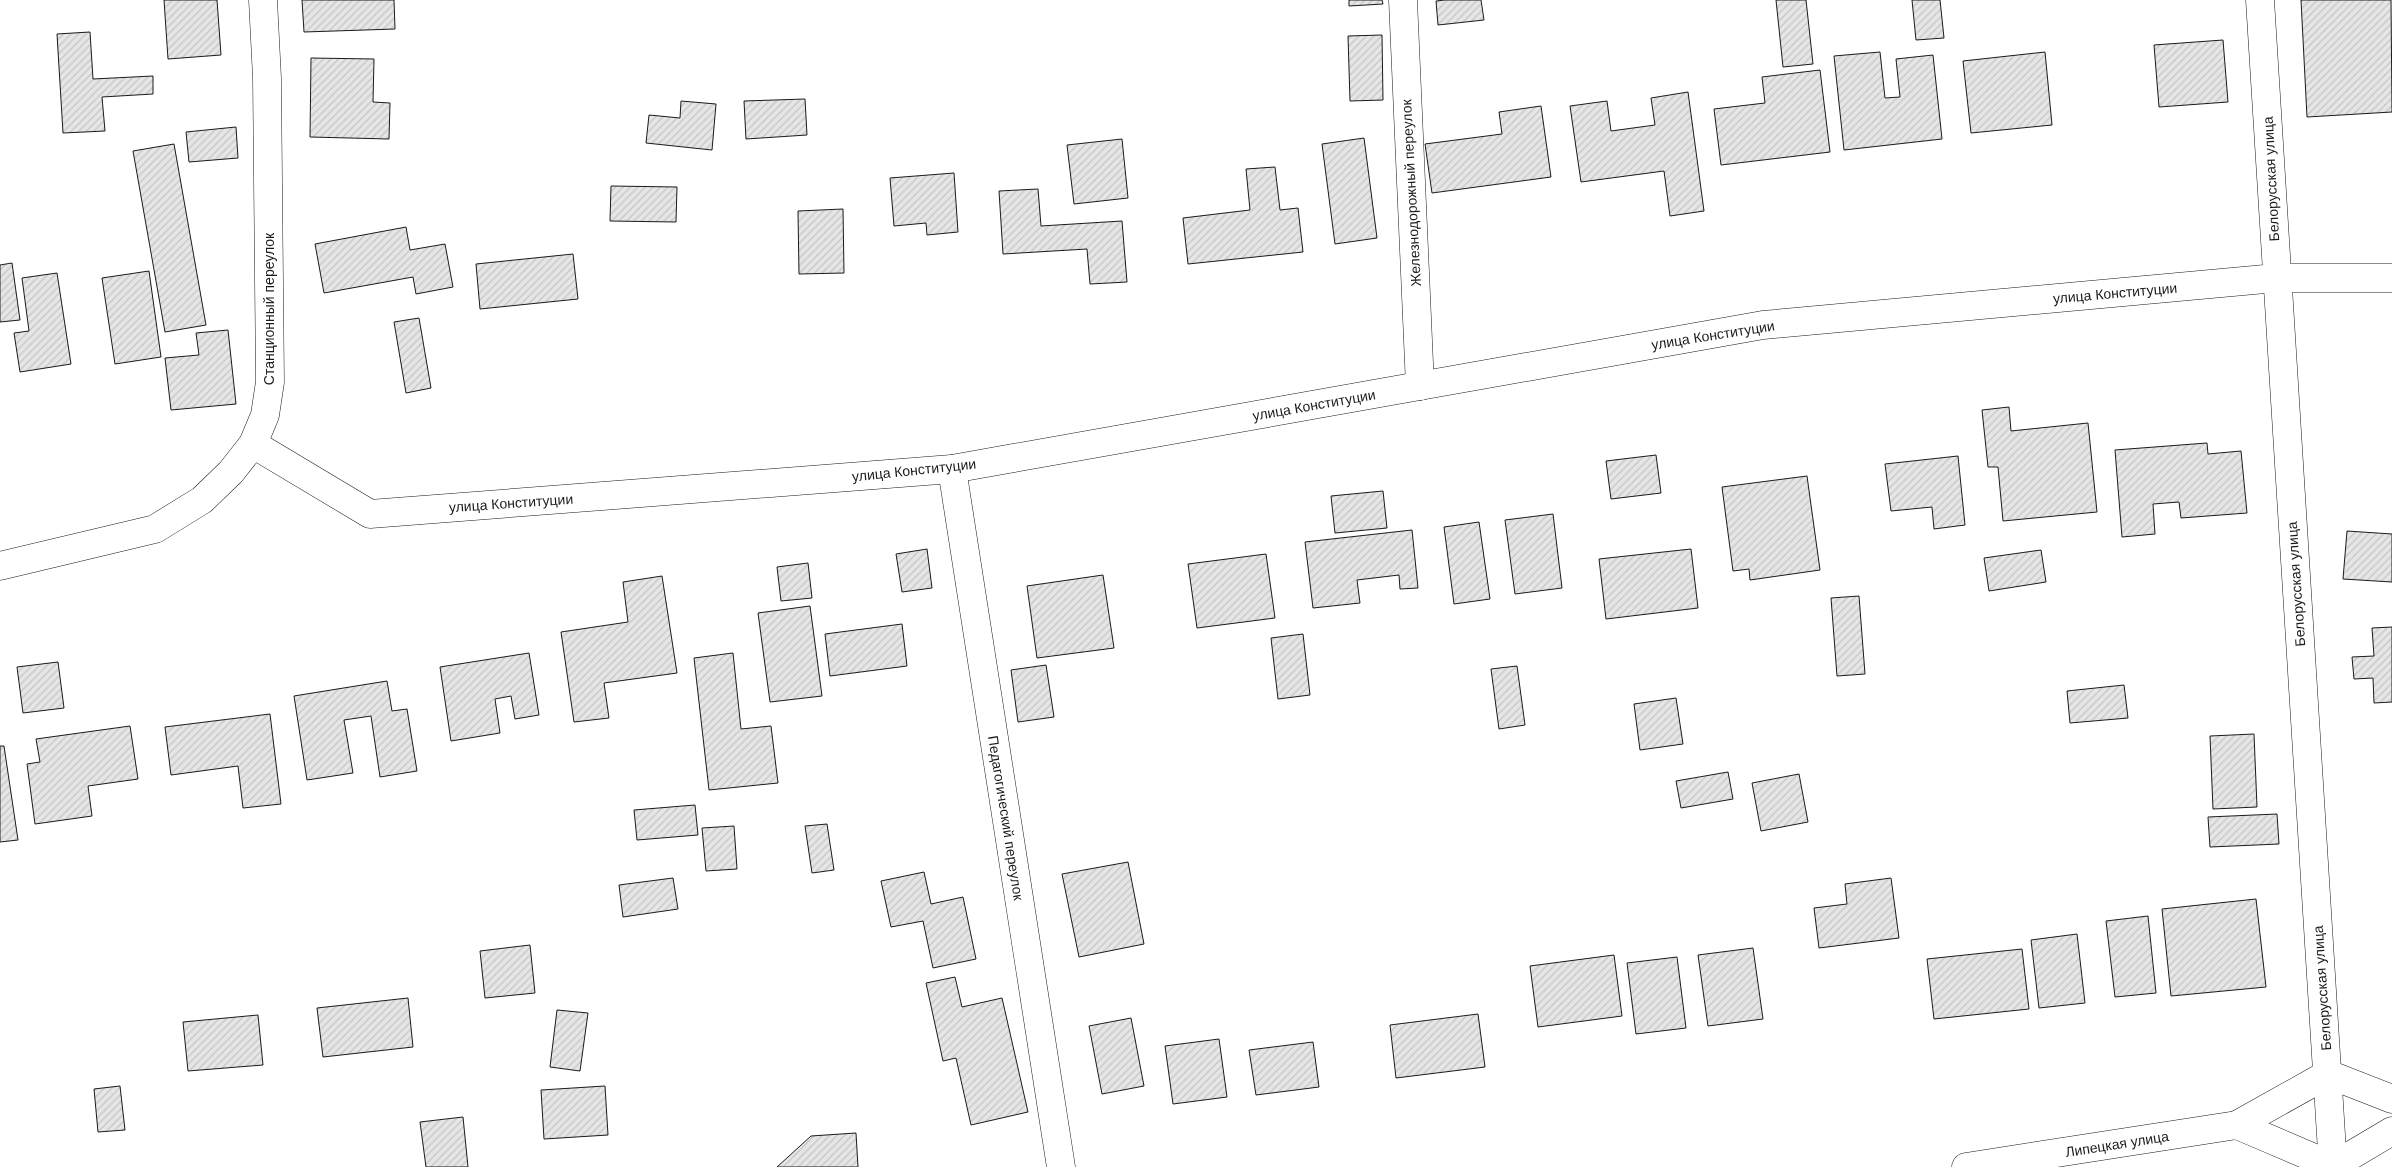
<svg xmlns="http://www.w3.org/2000/svg" width="2392" height="1167" font-family="Arial,sans-serif">
  <defs>
    <pattern id="building-hatch" width="6" height="6" patternUnits="userSpaceOnUse" patternTransform="scale(1.25)"><rect width="6" height="6" fill="#e6e6e6"/><path d="M-1 1l2-2M0 6l6-6M5 7l2-2" fill="none" stroke="#c5c5c5"/></pattern>
  </defs>
  <rect width="100%" height="100%" fill="#fff"/>
  <g fill="url(#building-hatch)" stroke="#1a1a1a">
    <polygon points="164,0 217,0 221,55 168,59"/>
    <polygon points="302,0 394,0 395,29 304,32"/>
    <polygon points="1349,0 1382,0 1383,4 1349,6"/>
    <polygon points="1445,0 1481,0 1484,20 1438,25 1436,1"/>
    <polygon points="1776,0 1806,0 1813,64 1783,67"/>
    <polygon points="1912,0 1940,0 1944,38 1916,40"/>
    <polygon points="2301,0 2391,0 2392,112 2307,117"/>
    <polygon points="90,32 93,79 153,76 153,94 102,97 105,131 63,133 57,34"/>
    <polygon points="1382,35 1383,100 1350,101 1348,36"/>
    <polygon points="2223,40 2228,102 2159,107 2154,45"/>
    <polygon points="1880,52 1885,98 1900,97 1896,59 1933,55 1942,139 1844,150 1834,56"/>
    <polygon points="2045,52 2052,125 1971,133 1963,61"/>
    <polygon points="311,58 374,59 373,102 390,103 389,139 310,137"/>
    <polygon points="1820,70 1830,152 1721,165 1714,109 1765,103 1762,77"/>
    <polygon points="1688,92 1704,211 1670,216 1664,171 1581,182 1570,106 1607,101 1611,131 1655,125 1651,98"/>
    <polygon points="805,99 807,135 746,139 744,101"/>
    <polygon points="681,101 716,104 712,150 646,143 649,115 680,118"/>
    <polygon points="1541,106 1551,177 1432,193 1425,144 1502,134 1499,112"/>
    <polygon points="236,127 238,158 189,162 186,132"/>
    <polygon points="1364,138 1377,238 1335,244 1322,144"/>
    <polygon points="1122,139 1128,198 1074,204 1067,145"/>
    <polygon points="174,144 206,325 165,332 133,151"/>
    <polygon points="1275,167 1280,210 1298,208 1303,252 1188,264 1183,218 1250,210 1246,169"/>
    <polygon points="954,173 958,232 927,235 926,223 894,226 890,178"/>
    <polygon points="611,186 677,187 676,222 610,221"/>
    <polygon points="1038,189 1041,226 1122,221 1127,282 1090,284 1087,249 1003,254 999,191"/>
    <polygon points="843,209 844,273 799,274 798,211"/>
    <polygon points="406,227 410,250 445,244 453,287 416,294 413,277 324,293 315,244"/>
    <polygon points="573,254 578,299 480,309 476,264"/>
    <polygon points="12,263 20,320 0,322 0,265"/>
    <polygon points="149,271 161,357 115,364 102,278"/>
    <polygon points="57,273 71,364 20,372 14,333 29,331 22,278"/>
    <polygon points="419,318 431,388 406,393 394,322"/>
    <polygon points="228,330 236,404 171,410 165,358 199,355 196,333"/>
    <polygon points="2009,407 2011,431 2088,423 2097,512 2003,521 1998,467 1988,467 1982,410"/>
    <polygon points="2207,443 2208,454 2241,451 2247,513 2181,518 2179,502 2153,504 2155,534 2122,537 2115,450"/>
    <polygon points="1656,455 1661,493 1611,499 1606,461"/>
    <polygon points="1958,456 1965,525 1934,529 1932,507 1891,511 1885,464"/>
    <polygon points="1807,476 1820,570 1750,580 1749,569 1733,571 1722,487"/>
    <polygon points="1383,491 1387,528 1335,533 1331,496"/>
    <polygon points="1553,514 1562,588 1515,594 1505,520"/>
    <polygon points="1479,522 1490,599 1454,604 1444,527"/>
    <polygon points="1412,530 1418,588 1400,589 1399,575 1357,580 1360,603 1313,608 1305,542"/>
    <polygon points="2347,531 2392,534 2392,582 2343,579"/>
    <polygon points="927,549 932,588 902,592 896,554"/>
    <polygon points="1691,549 1698,608 1606,619 1599,559"/>
    <polygon points="2041,550 2046,582 1989,591 1984,558"/>
    <polygon points="1266,554 1275,618 1197,628 1188,564"/>
    <polygon points="808,563 812,598 781,601 777,567"/>
    <polygon points="1103,575 1114,648 1037,658 1027,586"/>
    <polygon points="662,576 677,673 604,683 609,718 574,722 561,632 628,622 623,582"/>
    <polygon points="1859,596 1865,674 1837,676 1831,598"/>
    <polygon points="810,606 822,696 770,702 758,613"/>
    <polygon points="902,624 907,666 830,676 825,634"/>
    <polygon points="2392,627 2392,702 2374,703 2373,678 2354,679 2352,657 2374,656 2372,628"/>
    <polygon points="1303,634 1310,695 1278,699 1271,638"/>
    <polygon points="529,653 539,715 515,719 511,696 495,699 500,733 451,741 440,667"/>
    <polygon points="733,653 741,729 771,726 778,783 709,790 694,658"/>
    <polygon points="58,662 64,708 23,713 17,667"/>
    <polygon points="1046,665 1054,717 1018,722 1011,670"/>
    <polygon points="1517,666 1525,725 1499,729 1491,669"/>
    <polygon points="387,681 392,711 407,709 417,771 380,777 371,716 344,720 353,773 307,780 294,696"/>
    <polygon points="2124,685 2128,718 2070,723 2067,691"/>
    <polygon points="1676,698 1683,744 1640,750 1634,704"/>
    <polygon points="270,714 281,804 243,808 238,766 171,775 165,727"/>
    <polygon points="130,726 138,779 88,786 92,816 35,824 27,764 40,762 36,739"/>
    <polygon points="2254,734 2257,807 2213,809 2210,736"/>
    <polygon points="0,746 4,746 18,840 0,842"/>
    <polygon points="1728,772 1733,799 1681,808 1676,781"/>
    <polygon points="1799,774 1808,822 1761,831 1752,783"/>
    <polygon points="695,805 698,835 637,840 634,810"/>
    <polygon points="2277,814 2279,844 2210,847 2208,817"/>
    <polygon points="827,824 834,870 812,873 805,826"/>
    <polygon points="734,826 737,869 706,871 702,828"/>
    <polygon points="1128,862 1144,944 1079,957 1062,874"/>
    <polygon points="924,872 931,904 963,897 976,959 933,968 923,921 891,927 881,881"/>
    <polygon points="673,878 678,909 623,917 619,885"/>
    <polygon points="1891,878 1899,938 1819,948 1814,908 1847,904 1845,884"/>
    <polygon points="2256,899 2266,987 2171,996 2162,909"/>
    <polygon points="2148,916 2156,993 2115,997 2106,921"/>
    <polygon points="2077,934 2085,1003 2039,1008 2031,940"/>
    <polygon points="530,945 535,993 485,998 480,951"/>
    <polygon points="1753,948 1763,1019 1708,1026 1698,955"/>
    <polygon points="2022,949 2029,1009 1934,1019 1927,959"/>
    <polygon points="1614,955 1622,1016 1538,1027 1530,966"/>
    <polygon points="1677,957 1686,1028 1636,1034 1627,963"/>
    <polygon points="955,977 962,1007 1002,998 1028,1112 971,1125 956,1058 943,1061 926,983"/>
    <polygon points="408,998 413,1047 323,1057 317,1008"/>
    <polygon points="557,1010 588,1013 580,1071 550,1067"/>
    <polygon points="1478,1014 1485,1067 1396,1078 1390,1025"/>
    <polygon points="258,1015 263,1065 188,1071 183,1022"/>
    <polygon points="1131,1018 1144,1086 1102,1094 1089,1026"/>
    <polygon points="1219,1039 1227,1097 1173,1104 1165,1046"/>
    <polygon points="1313,1042 1319,1087 1256,1095 1249,1050"/>
    <polygon points="120,1086 125,1130 98,1132 94,1089"/>
    <polygon points="605,1086 608,1135 544,1139 541,1090"/>
    <polygon points="463,1117 468,1167 426,1167 420,1122"/>
    <polygon points="856,1133 858,1167 777,1167 811,1136"/>
  </g>
  <g fill="none" stroke-linecap="round" stroke-linejoin="round">
    <g stroke="#1a1a1a" stroke-width="29">
      <g id="minor">
        <polyline points="1403,0 1420,386"/>
        <polyline points="2260,0 2333,1167"/>
        <polyline points="253,444 370,514 952,469 1763,325 2276,278 2392,278"/>
        <polyline points="952,469 1061,1167"/>
        <polyline points="0,566 155,529 202,500 231,472 253,444 265,415 270,382 267,78 263,0"/>
        <polyline points="2237,1125 2333,1166 2392,1131"/>
        <polyline points="1966,1167 2237,1125 2328,1074 2392,1099"/>
      </g>
    </g>
    <use href="#minor" stroke="#fff" stroke-width="28"/>
  </g>
  <g text-anchor="middle" stroke-width="4" stroke-linejoin="round" paint-order="stroke">
    <g font-size="14" fill="#1a1a1a" stroke="#fff">
      <text transform="translate(2271 179) rotate(-93)" y="5">Белорусская улица</text>
      <text transform="translate(1411 193) rotate(-93)" y="5">Железнодорожный переулок</text>
      <text transform="translate(2115 293) rotate(-5)" y="5">улица Конституции</text>
      <text transform="translate(269 309) rotate(-90)" y="5">Станционный переулок</text>
      <text transform="translate(1713 335) rotate(-9)" y="5">улица Конституции</text>
      <text transform="translate(1314 405) rotate(-10)" y="5">улица Конституции</text>
      <text transform="translate(914 470) rotate(-6)" y="5">улица Конституции</text>
      <text transform="translate(511 503) rotate(-4)" y="5">улица Конституции</text>
      <text transform="translate(2296 584) rotate(-94)" y="5">Белорусская улица</text>
      <text transform="translate(1006 818) rotate(81)" y="5">Педагогический переулок</text>
      <text transform="translate(2322 988) rotate(-94)" y="5">Белорусская улица</text>
      <text transform="translate(2117 1144) rotate(-9)" y="5">Липецкая улица</text>
    </g>
  </g>
</svg>
